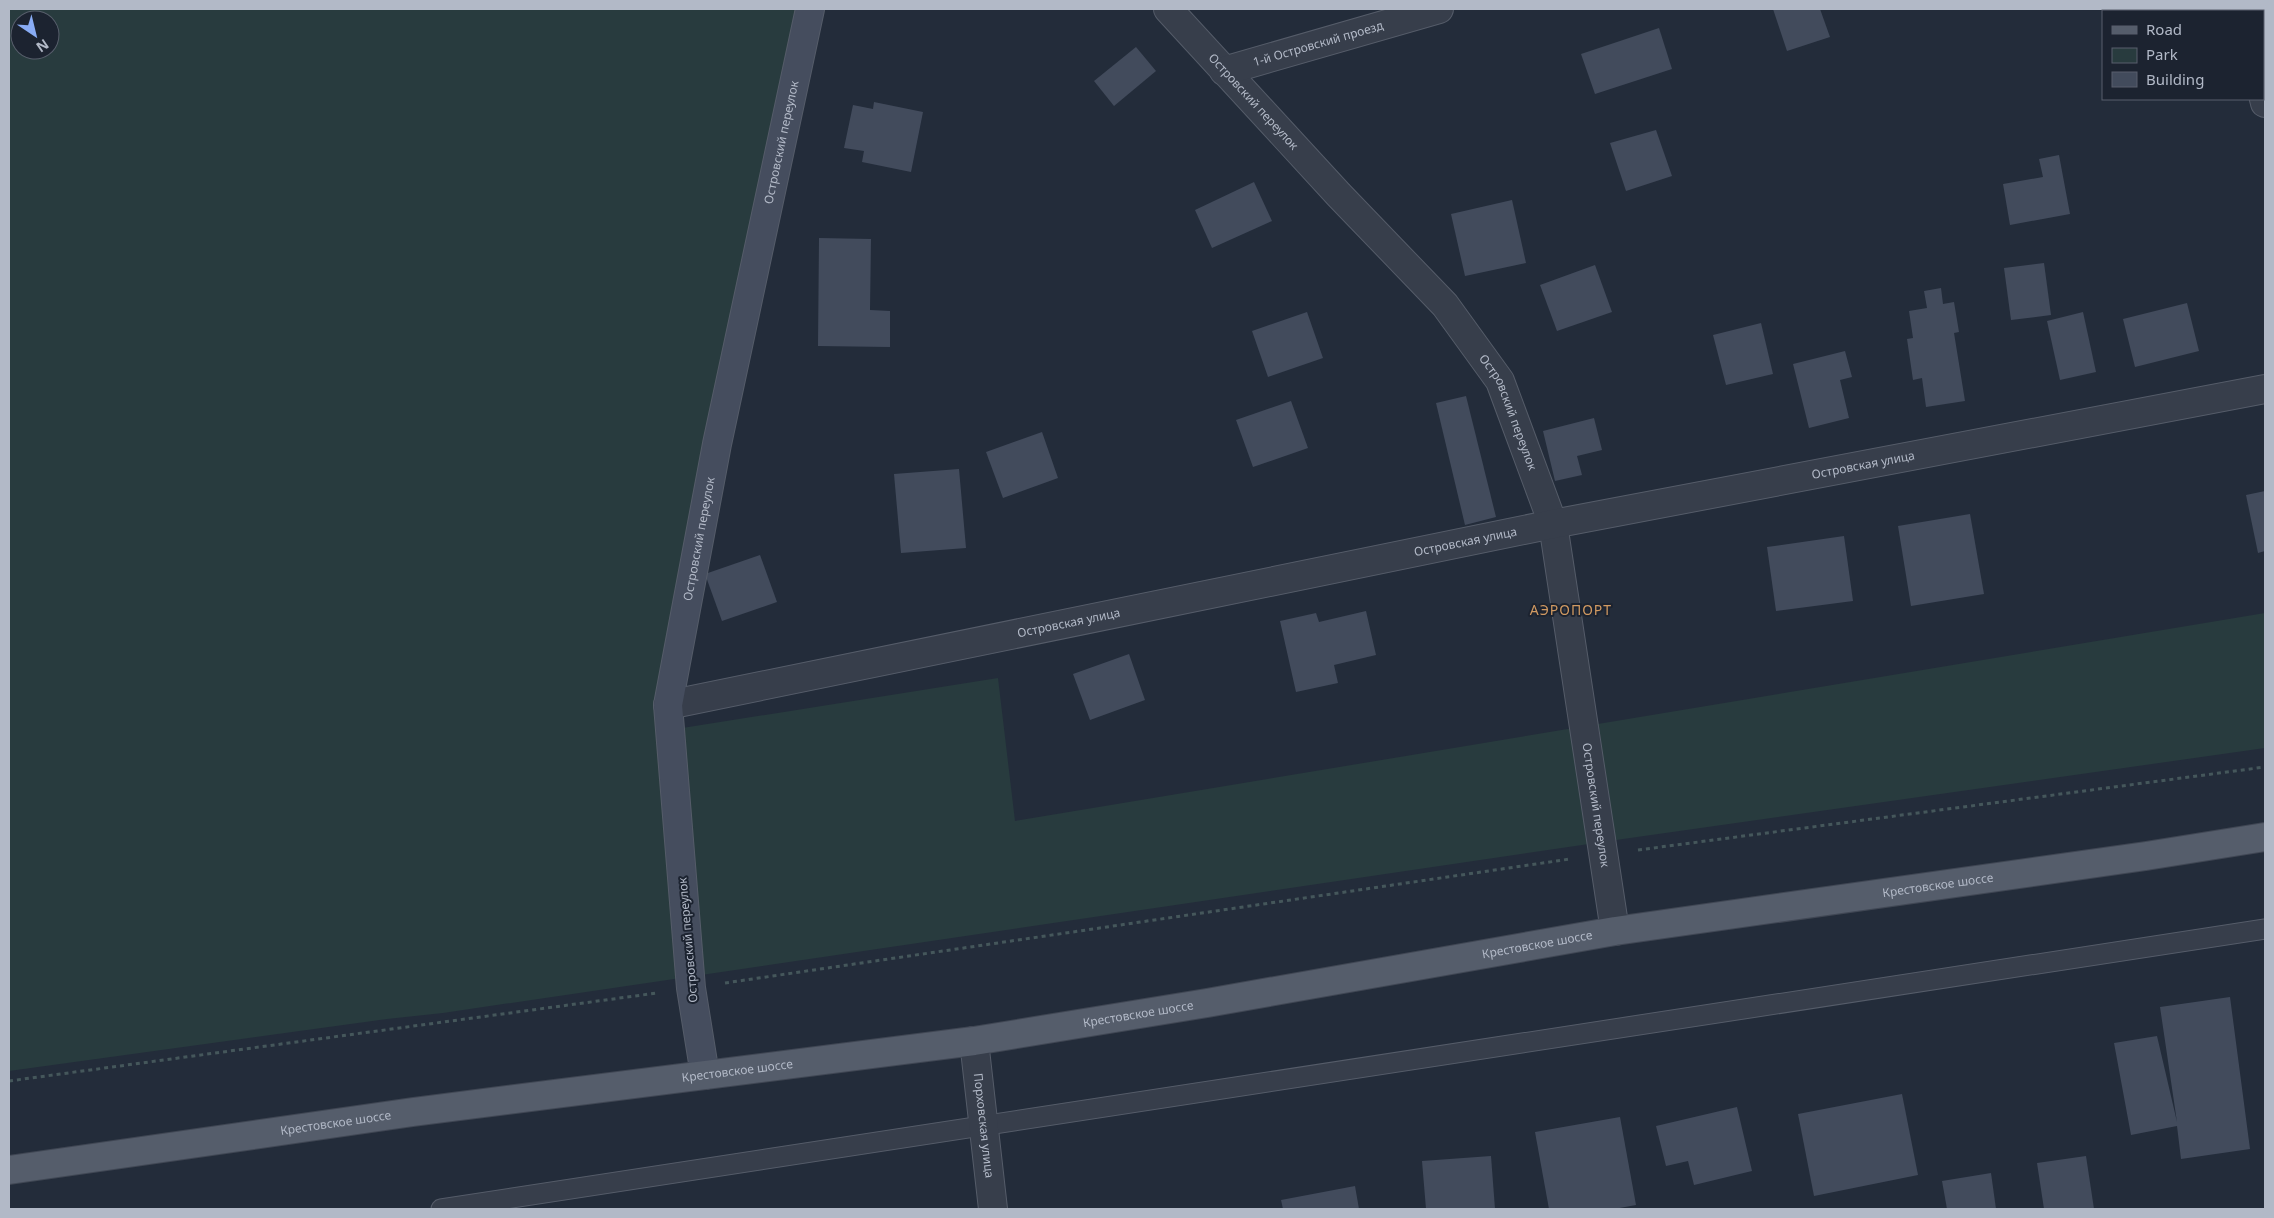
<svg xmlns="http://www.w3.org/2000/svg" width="2274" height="1218" font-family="'Noto Sans',sans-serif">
  <rect width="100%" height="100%" fill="#232c3a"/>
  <path fill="#283b3e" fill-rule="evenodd" d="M9,9H816L717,444L676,729L998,678L1015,821L2265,613V748L1623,839L443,1013L387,1019L9,1071ZM20,20H50V50H20Z"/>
  <g fill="#424b5c">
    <polygon points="1773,9 1820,9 1830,37 1787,51"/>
    <polygon points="2165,9 2176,9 2177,11 2159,11"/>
    <polygon points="1659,28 1672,69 1595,94 1581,54"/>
    <polygon points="1136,47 1156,71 1114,106 1094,81"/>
    <polygon points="874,102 923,112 911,172 862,162 864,151 844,148 853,105 873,109"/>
    <polygon points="1656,130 1672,176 1626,191 1610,143"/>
    <polygon points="2059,155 2070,214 2010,225 2003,184 2043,177 2039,159"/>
    <polygon points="1254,182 1272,221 1212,248 1195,210"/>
    <polygon points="1512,200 1526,263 1465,276 1451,214"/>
    <polygon points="819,238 871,239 870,310 890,311 890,347 818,346"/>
    <polygon points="2044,263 2051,315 2011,320 2004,268"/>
    <polygon points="1595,265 1612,312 1557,331 1540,285"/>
    <polygon points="1941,288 1943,304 1954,302 1959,332 1954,333 1965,401 1926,407 1922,378 1913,380 1907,339 1913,338 1909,311 1927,308 1924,291"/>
    <polygon points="2187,303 2199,351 2135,367 2123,319"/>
    <polygon points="1307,312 1323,358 1268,377 1252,331"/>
    <polygon points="2083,312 2096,372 2060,380 2047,321"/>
    <polygon points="1761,323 1773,374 1726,385 1713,335"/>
    <polygon points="1845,351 1852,377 1840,380 1849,418 1809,428 1793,364"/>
    <polygon points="1466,396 1496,517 1465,525 1436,403"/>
    <polygon points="1291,401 1308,448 1253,467 1236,420"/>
    <polygon points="1594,418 1602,450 1577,456 1582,475 1555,481 1543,431"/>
    <polygon points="1042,432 1058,478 1003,498 986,452"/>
    <polygon points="959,469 966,548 901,553 894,474"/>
    <polygon points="2265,491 2265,551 2258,553 2246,495"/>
    <polygon points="1970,514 1984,594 1911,606 1898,526"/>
    <polygon points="1844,536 1853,601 1776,611 1767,547"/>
    <polygon points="760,555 777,602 722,621 705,574"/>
    <polygon points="1366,611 1376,655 1334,665 1338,683 1296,692 1280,621 1316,613 1319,622"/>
    <polygon points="1129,654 1145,700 1090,720 1073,674"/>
    <polygon points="2230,997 2250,1149 2181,1159 2177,1126 2131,1135 2114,1043 2157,1036 2177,1122 2160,1007"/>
    <polygon points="1902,1094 1918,1175 1814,1196 1798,1114"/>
    <polygon points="1737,1107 1752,1171 1694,1185 1688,1161 1666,1166 1656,1126"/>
    <polygon points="1620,1117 1636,1205 1614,1209 1549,1209 1535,1132"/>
    <polygon points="1491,1156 1495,1209 1426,1209 1422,1161"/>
    <polygon points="2086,1156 2094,1209 2044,1209 2037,1163"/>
    <polygon points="1991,1173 1996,1209 1947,1209 1942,1181"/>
    <polygon points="1355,1186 1359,1209 1283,1209 1281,1200"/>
  </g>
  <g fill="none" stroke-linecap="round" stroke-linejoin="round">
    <g stroke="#555c69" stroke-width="21">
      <polyline id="lane" points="441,1209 2265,929"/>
    </g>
    <g stroke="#555c69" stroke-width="30">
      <g id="street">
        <path id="s1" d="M1168,9L1339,195L1445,305L1500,381L1553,524L1615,931"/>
        <polyline points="2236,9 2237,11"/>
        <path id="s2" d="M1224,71L1439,9"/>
        <polyline points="2263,95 2265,103"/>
        <path id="s3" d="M668,705L1553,524L2265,389"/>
        <path id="s4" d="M974,1041L993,1209"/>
      </g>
    </g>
    <g stroke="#555c69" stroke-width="30">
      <g id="secondary">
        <path id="s5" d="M705,1075L691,988L668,705L717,444L810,9"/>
      </g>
    </g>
    <g stroke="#404754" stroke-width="30">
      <g id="primary">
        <path id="s6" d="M9,1170L413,1112L974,1041L1207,1003L1615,931L2146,856L2265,837"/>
      </g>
    </g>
    <g stroke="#45575b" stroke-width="3" stroke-dasharray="4 4" stroke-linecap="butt">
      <polyline points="1638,850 2265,767"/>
      <polyline points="725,983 1570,859"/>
      <polyline points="9,1081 657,993"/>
    </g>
    <use href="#lane" stroke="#373e4b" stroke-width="19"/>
    <use href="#street" stroke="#373e4b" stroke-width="28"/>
    <use href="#secondary" stroke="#454d5e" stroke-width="28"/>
    <use href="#primary" stroke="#555d6b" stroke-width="28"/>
  </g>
  <g text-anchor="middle" stroke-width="4" stroke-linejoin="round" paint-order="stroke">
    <g font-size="12" fill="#b2b9c7" stroke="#1c2330">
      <text dy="4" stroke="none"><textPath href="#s2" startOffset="98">1-й Островский проезд</textPath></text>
      <text dy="4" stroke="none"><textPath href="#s1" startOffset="126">Островский переулок</textPath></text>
      <text dy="4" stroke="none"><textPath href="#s5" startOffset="946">Островский переулок</textPath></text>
      <text dy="4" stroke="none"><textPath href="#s1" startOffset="531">Островский переулок</textPath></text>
      <text dy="4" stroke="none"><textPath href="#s3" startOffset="1219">Островская улица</textPath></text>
      <text dy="4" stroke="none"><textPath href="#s5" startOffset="541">Островский переулок</textPath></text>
      <text dy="4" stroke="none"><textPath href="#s3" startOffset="814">Островская улица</textPath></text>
      <text dy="4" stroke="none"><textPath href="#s3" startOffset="409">Островская улица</textPath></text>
      <text dy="4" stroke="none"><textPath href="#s1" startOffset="936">Островский переулок</textPath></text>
      <text dy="4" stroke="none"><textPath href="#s6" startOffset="1950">Крестовское шоссе</textPath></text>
      <text transform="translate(688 940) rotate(-95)" y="4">Островский переулок</text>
      <text dy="4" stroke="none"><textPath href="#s6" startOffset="1545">Крестовское шоссе</textPath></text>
      <text dy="4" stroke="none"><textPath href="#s6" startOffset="1140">Крестовское шоссе</textPath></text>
      <text dy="4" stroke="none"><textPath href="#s6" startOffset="735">Крестовское шоссе</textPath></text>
      <text dy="4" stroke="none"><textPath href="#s6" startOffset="330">Крестовское шоссе</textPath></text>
      <text dy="4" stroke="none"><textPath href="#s4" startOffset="85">Порховская улица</textPath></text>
    </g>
    <g font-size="14" letter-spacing="1" fill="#d19a62" stroke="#1c2330">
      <text x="1571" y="615">АЭРОПОРТ</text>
    </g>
  </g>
  <rect width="2274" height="1218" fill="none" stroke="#b2b9c7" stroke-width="20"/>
  <rect x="2102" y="10" width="162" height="90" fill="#1c2330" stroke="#585f6c"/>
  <rect x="2112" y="26" width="25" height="8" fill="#555d6b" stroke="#585f6c"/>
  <text x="2146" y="35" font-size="15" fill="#b2b9c7">Road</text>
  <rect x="2112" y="48" width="25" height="15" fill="#283b3e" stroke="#585f6c"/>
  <text x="2146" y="60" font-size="15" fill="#b2b9c7">Park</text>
  <rect x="2112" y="72" width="25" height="15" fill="#424b5c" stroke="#585f6c"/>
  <text x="2146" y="85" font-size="15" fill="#b2b9c7">Building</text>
  <g transform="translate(35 35) rotate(145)"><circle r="24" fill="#1c2330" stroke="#585f6c"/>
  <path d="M0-4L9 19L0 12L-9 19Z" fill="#89acf5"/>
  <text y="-8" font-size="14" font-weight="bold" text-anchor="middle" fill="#b2b9c7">N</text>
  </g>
</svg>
